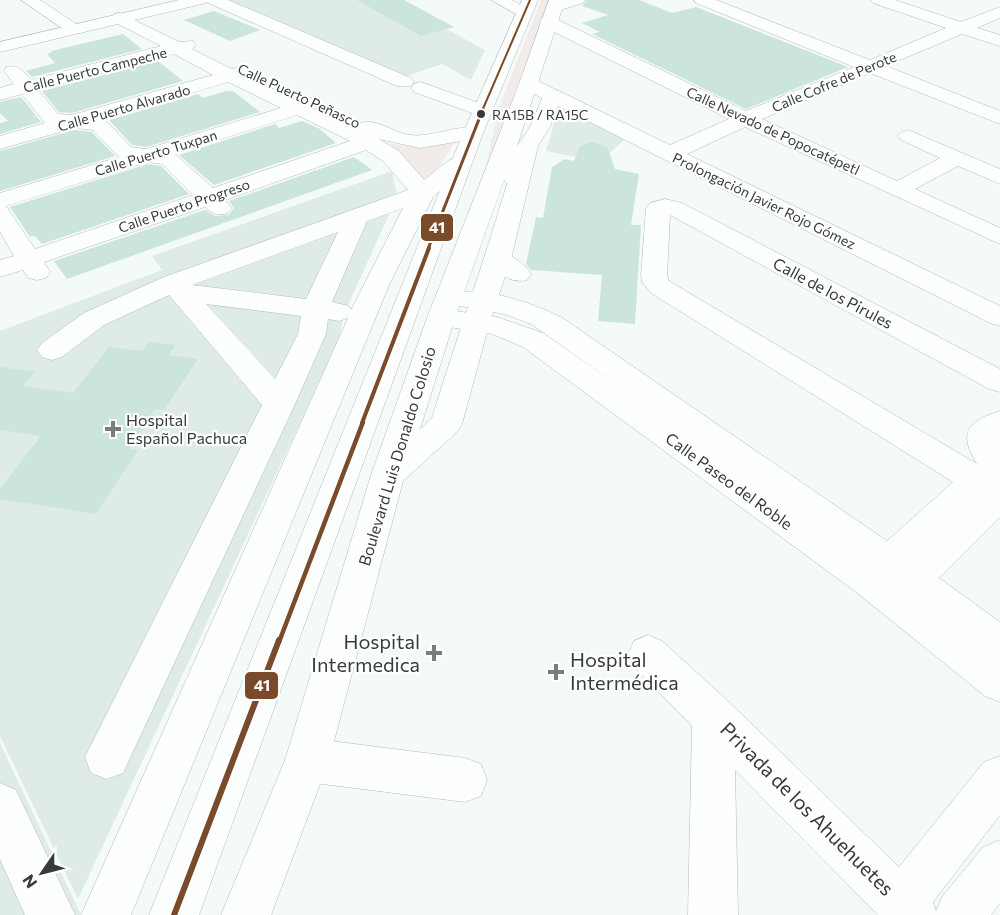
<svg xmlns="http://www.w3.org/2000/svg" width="1000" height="915" font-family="Commissioner,sans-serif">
  <rect width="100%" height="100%" fill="#f4faf7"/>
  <g fill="#dfebe6">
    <polygon points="225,0 393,0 485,50 471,80 442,64 407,76"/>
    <polygon points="555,120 588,120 625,139 600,162 546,151"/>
    <polygon points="392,171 397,197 343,316 340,337 78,899 0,736 0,331 162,270 152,256"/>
    <polygon points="0,743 81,915 0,915"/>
  </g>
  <g fill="#f1ecea">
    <polygon points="541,0 550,0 484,174 498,110"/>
    <path d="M455,142L438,168L423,183C413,167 404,154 386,146C395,141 406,147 416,147C429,147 442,145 455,142Z"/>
  </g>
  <g fill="#cbe4dc">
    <polygon points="357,0 404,0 454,27 421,36"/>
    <polygon points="587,0 639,0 672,13 696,7 848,67 746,109 592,34 600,32 582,23 608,15 582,6"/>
    <polygon points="214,11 260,30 230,41 184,20"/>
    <polygon points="123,34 142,49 32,77 26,71 55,63 47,54 52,52 51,51"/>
    <polygon points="158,61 183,81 72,113 59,112 42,91"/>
    <polygon points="226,91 233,91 260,112 146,147 132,145 109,120 198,94 203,98"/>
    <polygon points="21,97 41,122 0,134 0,123 8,121 0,113 0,102"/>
    <polygon points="302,121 320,129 336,143 214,185 179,155 275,124 279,128"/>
    <polygon points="74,130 92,132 115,156 0,191 0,151"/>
    <polygon points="593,142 607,147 615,169 639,174 631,225 641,225 635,324 598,321 602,275 531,270 526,264 536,217 543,218 552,167 565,159 574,161 580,146"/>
    <polygon points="354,157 372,170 67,279 54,261 205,210 215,216 229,215 234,208 229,201"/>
    <polygon points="148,164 161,166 189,194 42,244 35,236 30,237 10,207"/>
    <polygon points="149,342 175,345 169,355 198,359 164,410 155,409 129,449 138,450 96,514 0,499 0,489 41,436 0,430 0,367 35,372 23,386 73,393 109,347 142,351"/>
  </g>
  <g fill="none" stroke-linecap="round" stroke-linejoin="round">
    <g stroke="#b6bab8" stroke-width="1">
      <g id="minor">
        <polygon points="21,0 40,0 84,29 81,33 69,33"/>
        <polygon points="206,0 228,0 411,78 414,82 411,86 397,86 208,3"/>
        <polygon points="491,0 512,0 532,12 530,15 518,15"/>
        <polygon points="560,0 585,0 583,3 554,12 546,7 548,4"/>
        <polygon points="694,0 716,0 870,60 946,28 873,3 871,0 895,0 961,22 1000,7 1000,18 977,28 1000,35 1000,46 962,34 886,66 1000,111 1000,124 870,73 762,119 897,181 940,158 901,140 897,136 901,132 908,130 1000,169 1000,184 958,166 915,189 1000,228 1000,244 745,127 687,154 1000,306 1000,326 990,323 522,88 519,84 522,80 536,80 670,145 729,119 542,26 540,22 542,18 554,18 746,111 854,67 696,3"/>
        <path d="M120,13L179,42L193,41L196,45L192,49L232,69L243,66L250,68L252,72L247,77L297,100L307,97L314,99L317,103L313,108L359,129L358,127L361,123C378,118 393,133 410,135C434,138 458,123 480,129L483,133L480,137L473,139L420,148L379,139L399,151L424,180C438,170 452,152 470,156L473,161L433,197L389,285L131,915H81L348,318L339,321L328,319L326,334L295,404L123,773L107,779L91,773L85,757L262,405L169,295L104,325L62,357L52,360L42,357L37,350L42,343L84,313L164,277L408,190L383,161L366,150L225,200L232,208L228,213C218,216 213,214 205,207L44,262L50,272L46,278L37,280L28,278L23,270L0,277V260L14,256L0,232V193L119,157L93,130L74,128L0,149V136L45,123L22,94L0,100V88L14,84L4,71L6,67C19,64 23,71 31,80L161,46L114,22L112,18L114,14ZM174,54L213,75L72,115L58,114L38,90ZM228,82L281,108L146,149L131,147L106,121L102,120ZM297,115L350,141L213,188L175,154ZM148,162L162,164L193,195L35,249L6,206ZM403,208L351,310L349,306L332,302L367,221ZM338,232L306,299L192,285ZM206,304L301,316L298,334L275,379Z"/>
        <polygon points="421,82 490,107 493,111 490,115 483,117 414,92 411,88 414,84"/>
        <path d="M665,199L682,203L1000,369V392L989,389L670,215L667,276L669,281L977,464C958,433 967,421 1000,411V517L939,578L1000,622V702L985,696L856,592L523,347L492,334L431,324L427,318L431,312L441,309L497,317L543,333L625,390L531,324L504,314L455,305L451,299L455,293C484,286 534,304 561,317L887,541L953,482L651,293L642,282L641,276L646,208L650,203Z"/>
        <path d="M498,251C511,254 524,263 531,274L527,280C511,284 495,273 485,259L489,254Z"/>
        <polygon points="648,635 662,641 728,701 899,867 984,762 1000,756 1000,815 933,902 936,911 942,897 983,847 1000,840 1000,903 991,915 878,915 735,770 738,915 688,915 692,726 634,667 628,654 634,641"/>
        <polygon points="307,738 465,758 481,764 487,780 481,796 465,802 307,782 291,776 285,760 291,744"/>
        <polygon points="0,783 16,790 75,915 25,915 0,859"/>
      </g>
    </g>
    <g stroke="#b6bab8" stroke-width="1">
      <g id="major">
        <polygon points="179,0 208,0 206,3 0,52 0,42"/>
        <polygon points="522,0 538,0 483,133 199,915 149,915 463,133"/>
        <path d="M549,0H565L517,146L530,127L545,91H559L562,95L550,127L538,146L511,259L490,321L462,424L457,432L403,481L329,760L271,915H221L285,760L371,475L427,318L519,84ZM504,180L507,184C484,262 456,340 432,418L420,429L455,318Z"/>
      </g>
    </g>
    <use href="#minor" fill="#fdfefe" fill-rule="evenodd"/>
    <use href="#major" fill="#fdfefe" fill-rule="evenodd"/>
    <g stroke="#fff" stroke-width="4.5">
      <polyline id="bus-1-far4" points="482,111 530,0"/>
    </g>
    <g stroke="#fff" stroke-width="6">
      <polyline id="bus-1-far3" points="428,249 483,109"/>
    </g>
    <g stroke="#fff" stroke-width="8">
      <polyline id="bus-1-far2" points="362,423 429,248"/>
    </g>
    <g stroke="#fff" stroke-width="9">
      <polyline id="bus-1-far1" points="279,642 363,422"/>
    </g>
    <g stroke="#fff" stroke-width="10">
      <polyline id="bus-1" points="174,915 279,640"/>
    </g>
    <use href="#bus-1-far4" stroke="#7a4b2a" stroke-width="2"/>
    <use href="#bus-1-far3" stroke="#7a4b2a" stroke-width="3"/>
    <use href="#bus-1-far2" stroke="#7a4b2a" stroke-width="4"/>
    <use href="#bus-1-far1" stroke="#7a4b2a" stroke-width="4.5"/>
    <use href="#bus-1" stroke="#7a4b2a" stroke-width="6"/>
  </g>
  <circle fill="#373b3a" stroke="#fff" stroke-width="2" cx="481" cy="114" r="5"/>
  <g fill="#797e7c" stroke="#fff" stroke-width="2">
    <path d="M110 420h6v6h6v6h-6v6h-6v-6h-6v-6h6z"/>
    <path d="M431 644h6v6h6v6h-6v6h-6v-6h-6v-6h6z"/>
    <path d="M553 663h6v6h6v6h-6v6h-6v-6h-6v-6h6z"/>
  </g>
  <g text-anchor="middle" stroke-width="4.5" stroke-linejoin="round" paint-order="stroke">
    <g font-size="14" fill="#373b3a" stroke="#fff">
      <text transform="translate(95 70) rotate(-14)" y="5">Calle Puerto Campeche</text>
      <text transform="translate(834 82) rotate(-23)" y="5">Calle Cofre de Perote</text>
      <text transform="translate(299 96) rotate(25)" y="5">Calle Puerto Peñasco</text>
      <text transform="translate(124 108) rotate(-16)" y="5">Calle Puerto Alvarado</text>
      <text transform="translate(773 131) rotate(25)" y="5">Calle Nevado de Popocatépetl</text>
      <text transform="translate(156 153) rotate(-17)" y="5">Calle Puerto Tuxpan</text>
      <text transform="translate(764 201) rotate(26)" y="5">Prolongación Javier Rojo Gómez</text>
      <text transform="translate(184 206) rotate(-19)" y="5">Calle Puerto Progreso</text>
    </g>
    <g font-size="14" fill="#373b3a" stroke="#fff" text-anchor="start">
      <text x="492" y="120">RA15B / RA15C</text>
    </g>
    <g font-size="16" fill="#373b3a" stroke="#fff">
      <text transform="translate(833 293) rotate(28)" y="6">Calle de los Pirules</text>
      <text transform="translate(397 456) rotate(-73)" y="6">Boulevard Luis Donaldo Colosio</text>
      <text transform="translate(729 481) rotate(36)" y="6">Calle Paseo del Roble</text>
    </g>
    <g font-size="16" fill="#373b3a" stroke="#fff" text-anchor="start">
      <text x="126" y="426">Hospital<tspan x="126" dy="18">Español Pachuca</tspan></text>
    </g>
    <g font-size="20" fill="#373b3a" stroke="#fff" text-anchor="end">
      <text x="420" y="649">Hospital<tspan x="420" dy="23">Intermedica</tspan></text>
      <text x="570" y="667" text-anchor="start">Hospital<tspan x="570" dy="23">Intermédica</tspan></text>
    </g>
    <g font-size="20" fill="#373b3a" stroke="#fff">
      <text transform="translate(807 809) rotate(45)" y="7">Privada de los Ahuehuetes</text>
    </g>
  </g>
  <g stroke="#fff" stroke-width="2">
    <rect x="420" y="213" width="34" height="29" rx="6" fill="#7a4b2a"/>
    <rect x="244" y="671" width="35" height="29" rx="6" fill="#7a4b2a"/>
  </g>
  <g font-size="16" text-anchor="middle" font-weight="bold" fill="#fff">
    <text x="437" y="233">41</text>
    <text x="262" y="691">41</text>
  </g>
  <g transform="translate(42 873) rotate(235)" stroke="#ffffff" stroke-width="4.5" paint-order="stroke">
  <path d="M0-4.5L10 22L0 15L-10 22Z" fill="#373b3a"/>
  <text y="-9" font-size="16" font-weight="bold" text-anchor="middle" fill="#373b3a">N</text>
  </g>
</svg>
